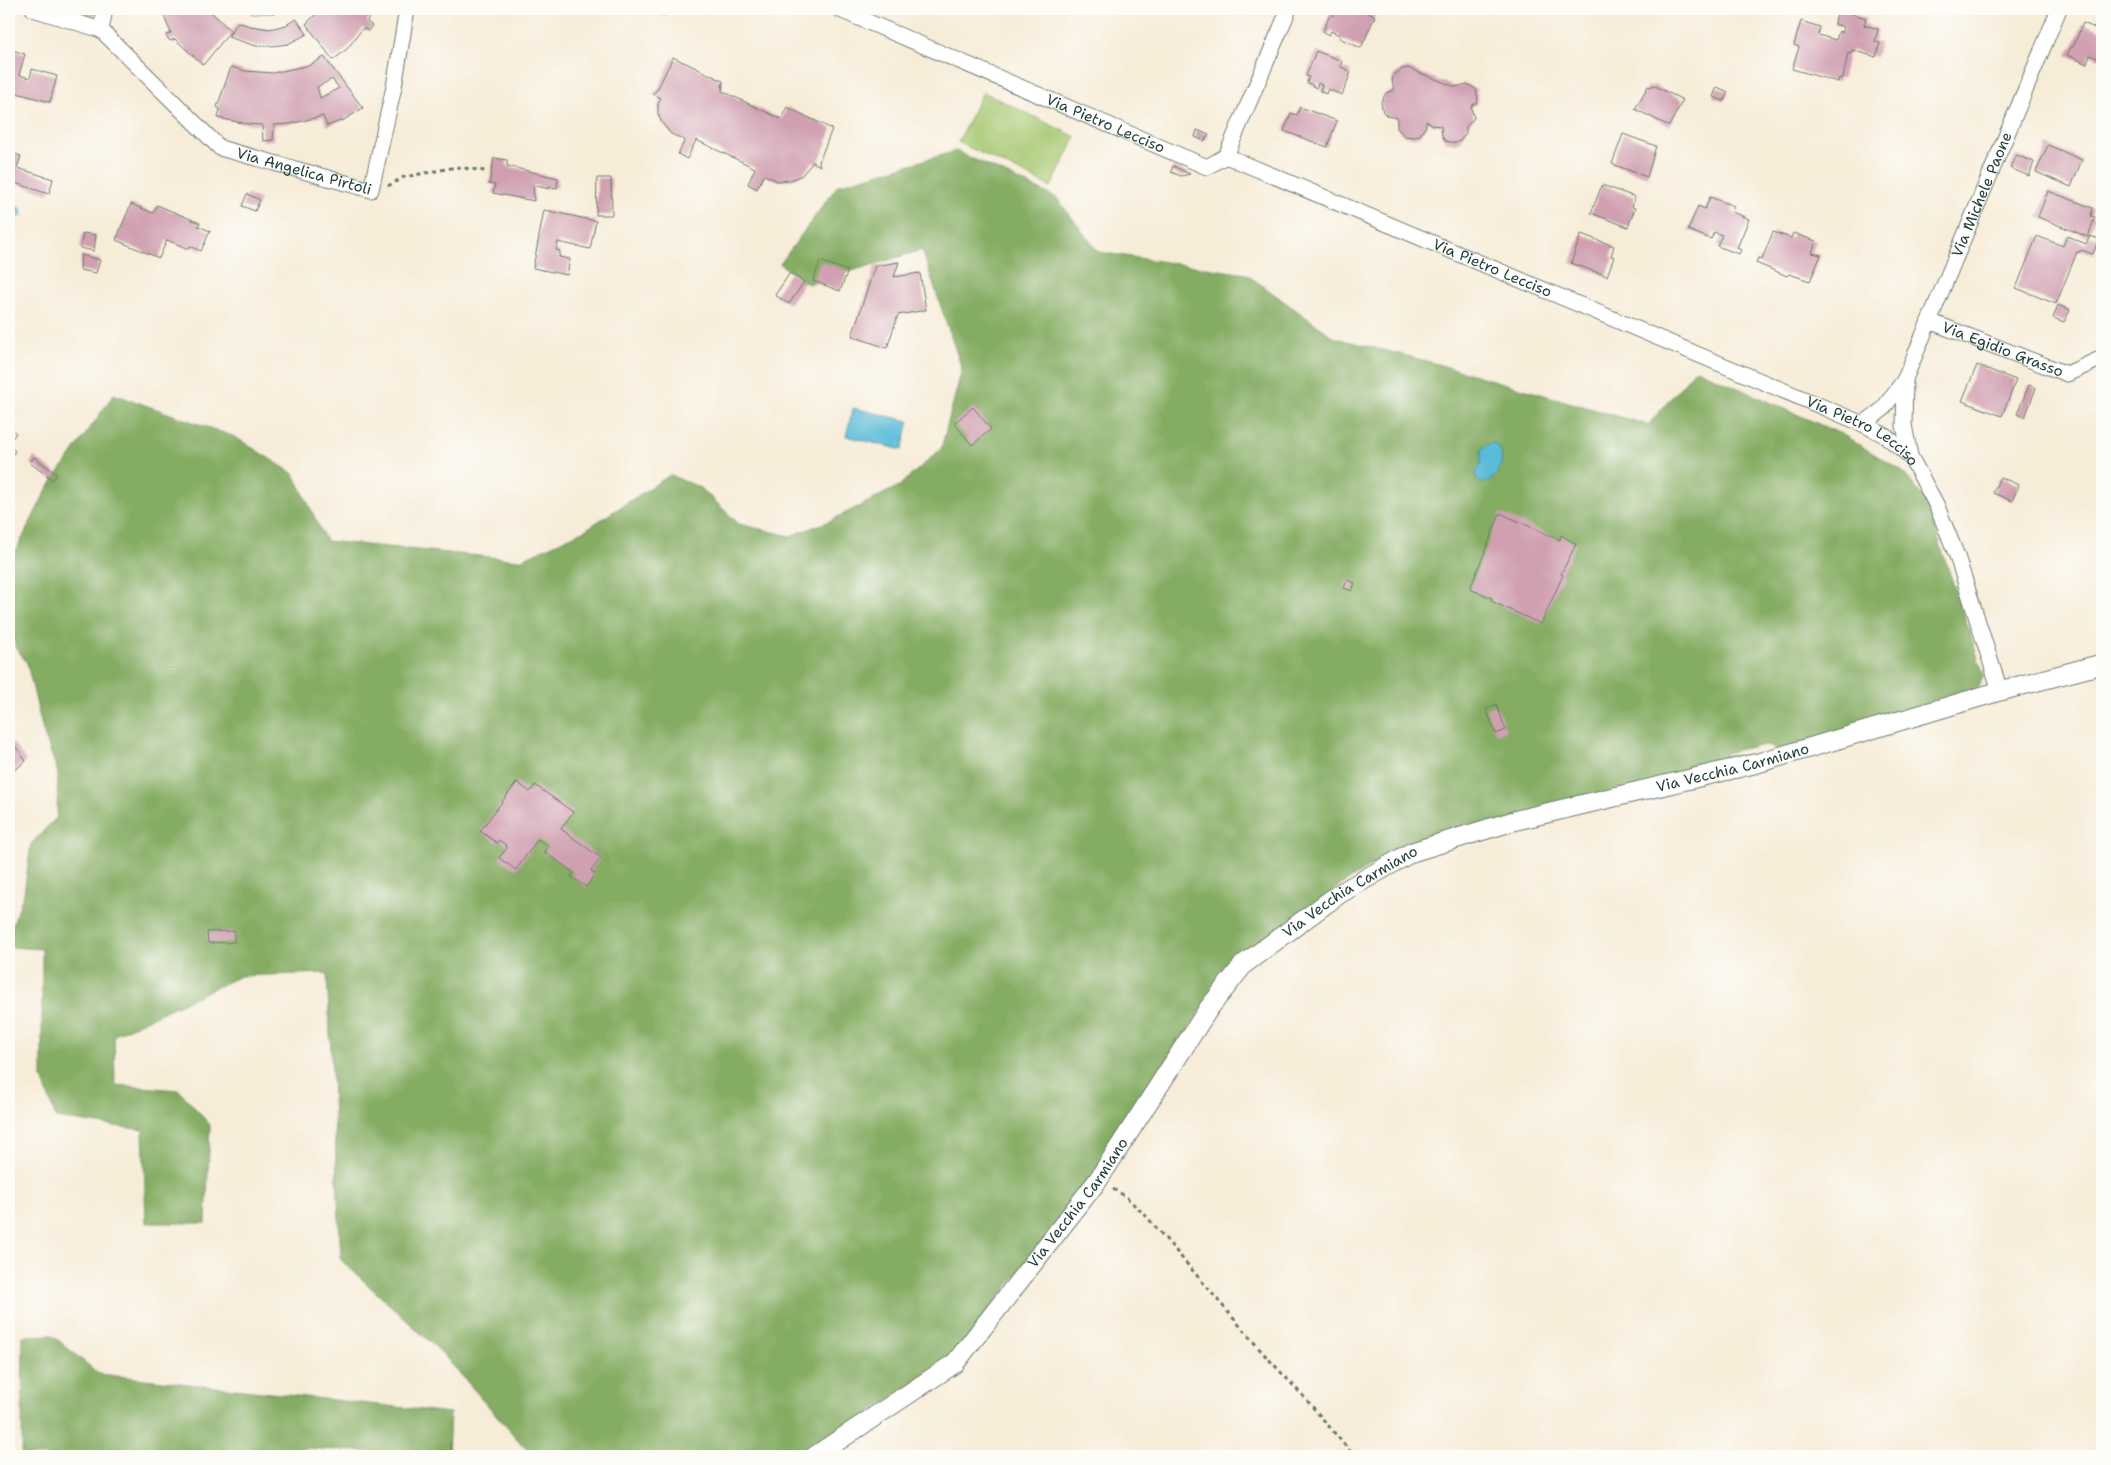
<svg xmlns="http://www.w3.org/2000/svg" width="2111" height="1465" font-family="'Shantell Sans',sans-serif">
  <rect width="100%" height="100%" fill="#fdfcf7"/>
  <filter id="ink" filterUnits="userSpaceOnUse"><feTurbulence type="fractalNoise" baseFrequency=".02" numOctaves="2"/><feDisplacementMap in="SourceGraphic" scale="10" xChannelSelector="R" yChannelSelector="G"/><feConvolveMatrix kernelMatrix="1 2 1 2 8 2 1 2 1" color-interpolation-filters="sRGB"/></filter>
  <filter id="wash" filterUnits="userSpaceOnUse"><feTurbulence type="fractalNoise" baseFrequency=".0096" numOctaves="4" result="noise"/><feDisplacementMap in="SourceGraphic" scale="20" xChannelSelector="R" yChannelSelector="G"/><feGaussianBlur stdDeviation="1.12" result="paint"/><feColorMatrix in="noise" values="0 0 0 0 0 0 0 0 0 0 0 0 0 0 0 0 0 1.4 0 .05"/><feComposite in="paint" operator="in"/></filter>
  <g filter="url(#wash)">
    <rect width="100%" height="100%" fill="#f7ecd8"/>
    <g fill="#a5c770" stroke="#628252">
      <polygon points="57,9 97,9 96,13 91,18 83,17"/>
      <polygon points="983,92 1076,137 1051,187 958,142"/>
    </g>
    <g fill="#84ac62" stroke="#52744b">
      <path d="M956,151L1057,198L1098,252L1246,274L1335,338L1430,362L1648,425L1696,369L1843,435L1902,471L1925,499L1984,676L1973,695L1781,752C1765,740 1744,749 1726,753L1724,767L1418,844L1387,856L1362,871L1236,956L1089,1183L951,1359L805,1456H532L442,1353L341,1260L327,973L240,976L114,1035L115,1085L179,1090L210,1125L206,1223H146L143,1130L56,1118L42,1078V949L9,947V935L24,893L31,844L57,817L58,773L43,731L27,663L15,646L9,603V565L46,491L114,394L235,437L294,474L326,541L520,560L585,530L670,475L701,488L739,524L790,536L830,521L899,486L941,449L962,369L922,250L808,284L780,264L838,185Z"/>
      <polygon points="52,1335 99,1374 450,1413 448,1456 304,1448 303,1456 22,1456 23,1336"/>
    </g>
    <g fill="#5abcd8" stroke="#3c7c86">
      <polygon points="9,204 21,208 22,216 16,218 9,216"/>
      <polygon points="853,408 909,421 902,450 846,436"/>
      <path d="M1493,443C1511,452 1498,484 1481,483L1476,477V473L1481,463V453L1482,448L1488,444Z"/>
    </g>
    <g id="blocks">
      <g fill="#d0a0b1" fill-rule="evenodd">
        <polygon points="161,9 208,9 231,31 203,65 175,39 170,41 167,37 166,35 171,33"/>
        <polygon points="321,9 372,9 367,22 372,26 368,31 363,28 347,49 333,60 306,24"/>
        <polygon points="654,9 670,9 665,15 656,14"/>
        <polygon points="1336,9 1358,9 1375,16 1361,48 1339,38 1340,35 1331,31 1329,35 1323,32 1330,14 1333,16"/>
        <polygon points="1839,9 1849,11 1849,13 1866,18 1864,25 1878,29 1875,42 1880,43 1876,57 1852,50 1851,54 1848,53 1843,78 1839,78 1838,82 1792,69 1799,47 1794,45 1801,21 1820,27 1818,35 1836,40 1839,31 1842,33 1844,27 1834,24"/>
        <polygon points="296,19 307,34 288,44 272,46 256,46 228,37 238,22 250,26 270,29 286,25"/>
        <polygon points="2083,23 2102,31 2102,60 2090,55 2087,64 2067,55 2071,47 2073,47"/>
        <polygon points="9,49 25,54 19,75 30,78 32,69 57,76 50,102 13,92 16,80 9,78"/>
        <polygon points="1316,51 1342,61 1340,66 1351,72 1342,95 1328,89 1326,94 1320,91 1322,85 1318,83 1316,88 1307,82 1309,77 1306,76"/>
        <path d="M324,57L363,108L344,120L327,126L323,116L290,124L274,125L273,140L263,141L262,125L248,124L218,118L220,109L217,107L231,67L245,71L273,73L310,65ZM332,79L339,88L320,98L317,87Z"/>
        <polygon points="673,57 723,81 722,91 781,119 787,107 832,129 819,162 820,166 813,162 802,175 791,180 778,181 764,175 757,189 748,184 755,168 696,140 687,159 678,154 685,140 671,134 662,123 658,114 658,104 661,98 652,94 657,90"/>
        <polygon points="1408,68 1455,87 1467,84 1476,89 1478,100 1476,104 1473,104 1471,108 1474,118 1466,127 1466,133 1460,141 1455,143 1445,141 1442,136 1441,126 1433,125 1426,121 1426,126 1420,135 1415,137 1404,136 1397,128 1397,118 1387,116 1383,112 1381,102 1386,93 1394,90 1392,80 1394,75 1402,69"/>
        <polygon points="1653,85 1683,100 1669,126 1635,109 1648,86 1651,87"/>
        <polygon points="1717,87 1728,92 1724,101 1713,97"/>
        <polygon points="1300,107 1337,121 1327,147 1284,131 1291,113 1297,115"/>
        <polygon points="1197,130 1209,135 1204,141 1195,137"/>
        <polygon points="1623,134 1656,146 1647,177 1612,164"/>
        <polygon points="2048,145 2082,160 2071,187 2036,172"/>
        <polygon points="9,152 21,156 17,168 53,179 49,194 9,181 10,165 9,165"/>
        <polygon points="2016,155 2034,162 2029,176 2010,168"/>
        <polygon points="494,158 507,160 507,166 558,178 557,188 549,187 549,189 533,185 534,201 493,193 495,185 489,184"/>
        <polygon points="1173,166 1190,174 1181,176 1171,172"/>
        <polygon points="597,178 611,178 612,215 596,215"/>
        <polygon points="1602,185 1635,197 1632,207 1635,208 1628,227 1591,213"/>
        <polygon points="2048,191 2093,208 2091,216 2095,217 2088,237 2038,217"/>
        <polygon points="2102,193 2102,206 2098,204"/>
        <polygon points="247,194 260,200 255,211 242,206"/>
        <polygon points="1710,197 1734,206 1732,212 1749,219 1737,248 1741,250 1739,254 1717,246 1722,235 1714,232 1711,239 1688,230 1698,206 1705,209"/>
        <polygon points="131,204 153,213 157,205 200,223 198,226 210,231 201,251 190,246 189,249 167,240 159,258 116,240"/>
        <polygon points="544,210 596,221 590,249 558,242 556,250 560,251 559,257 570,259 567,275 533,268"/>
        <polygon points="1773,232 1791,238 1793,233 1816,241 1812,253 1821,255 1810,281 1789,274 1787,276 1756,263 1758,258 1762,259"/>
        <polygon points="83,233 96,235 94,251 80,248"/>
        <polygon points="1581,234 1614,246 1611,256 1614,257 1607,276 1571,263"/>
        <polygon points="2037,236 2063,246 2067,236 2086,244 2090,236 2099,239 2093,254 2081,250 2080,252 2077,252 2056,304 2016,288"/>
        <polygon points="2102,248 2102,262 2097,260"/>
        <polygon points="81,255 100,260 96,273 80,270"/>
        <polygon points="820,261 848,271 840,291 813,281"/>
        <polygon points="899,262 894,277 920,273 926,310 898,315 887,348 852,336 875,266"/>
        <polygon points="790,273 804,282 789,304 775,295"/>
        <polygon points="2058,305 2070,310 2064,322 2053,318"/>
        <polygon points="1977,365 2016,380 2002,416 1962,401"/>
        <polygon points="2029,385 2036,388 2025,417 2017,414"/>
        <polygon points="973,407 991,429 972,445 954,423"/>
        <polygon points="9,427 16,433 9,443"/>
        <polygon points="9,446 15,451 9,460"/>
        <polygon points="34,457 57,474 53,480 30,463"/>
        <polygon points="2000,477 2019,485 2012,501 1993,493"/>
        <polygon points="1500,513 1560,540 1561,535 1576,544 1561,574 1563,575 1541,624 1491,601 1492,598 1470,589"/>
        <polygon points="1347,580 1355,583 1352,591 1344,588"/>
        <polygon points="1496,704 1506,730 1496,734 1486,709"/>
        <polygon points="13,743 26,761 9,774 9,746"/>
        <polygon points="517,782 530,792 535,785 573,812 561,829 601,858 591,871 595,874 586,887 571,876 574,873 545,852 548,846 538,839 516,870 499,858 507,848 506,845 499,840 497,843 480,831"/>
        <polygon points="234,931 234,942 208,943 207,932"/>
      </g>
    </g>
  </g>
  <g filter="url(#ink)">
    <use href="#blocks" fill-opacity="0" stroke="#6b7a6d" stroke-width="1"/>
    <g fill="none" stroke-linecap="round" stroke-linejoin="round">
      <g stroke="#6b7a6d" stroke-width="9">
        <polyline id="service" points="252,9 274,9"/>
      </g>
      <g stroke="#6b7a6d" stroke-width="17">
        <g id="minor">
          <path id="s1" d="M33,9L101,30L220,148L371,190L394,87L407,9"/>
          <path id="s2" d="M838,9L1207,167L1226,156"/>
          <polyline points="101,30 105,9"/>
          <path id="s3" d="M1226,156L1863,424L1886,436L1910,456L1936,504L1957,556L2000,691"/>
          <polyline points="1226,156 1289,9"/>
          <path id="s4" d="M1929,321L2067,374L2102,358"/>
          <polyline points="1905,379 1904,425 1910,456"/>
          <path id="s5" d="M1863,424L1882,410L1905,379L2059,9"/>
        </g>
      </g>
      <g stroke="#6b7a6d" stroke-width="21">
        <g id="tertiary">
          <path id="s6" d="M815,1456L955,1363L1098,1180L1209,1008L1244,964L1339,894L1412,852L1517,820L1758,763L2000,691L2102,664"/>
        </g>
      </g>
      <g stroke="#6b7a6d" stroke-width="3" stroke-dasharray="4 4" stroke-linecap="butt">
        <polyline points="388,186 404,177 457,167 485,171"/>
        <polyline points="1113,1189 1125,1196 1147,1217 1263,1353 1305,1398 1354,1456"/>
      </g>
      <use href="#service" stroke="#fff" stroke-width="8"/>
      <use href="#minor" stroke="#fff" stroke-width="15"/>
      <use href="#tertiary" stroke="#fff" stroke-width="19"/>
    </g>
  </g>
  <g text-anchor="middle" stroke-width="4" stroke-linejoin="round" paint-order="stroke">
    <g font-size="15" fill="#1f3d34" stroke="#fdfcf7">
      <text dy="5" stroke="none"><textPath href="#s2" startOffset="291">Via Pietro Lecciso</textPath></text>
      <text dy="5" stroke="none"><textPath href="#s1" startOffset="326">Via Angelica Pirtoli</textPath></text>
      <text dy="5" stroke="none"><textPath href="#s5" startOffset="262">Via Michele Paone</textPath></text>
      <text dy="5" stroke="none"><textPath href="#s3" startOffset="289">Via Pietro Lecciso</textPath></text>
      <text dy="5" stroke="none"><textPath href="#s4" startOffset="79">Via Egidio Grasso</textPath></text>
      <text dy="5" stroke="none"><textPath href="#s3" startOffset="694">Via Pietro Lecciso</textPath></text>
      <text dy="5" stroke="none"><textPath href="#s6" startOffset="1195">Via Vecchia Carmiano</textPath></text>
      <text dy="5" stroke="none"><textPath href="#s6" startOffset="790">Via Vecchia Carmiano</textPath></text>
      <text dy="5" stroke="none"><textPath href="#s6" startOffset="370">Via Vecchia Carmiano</textPath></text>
    </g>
  </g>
  <rect width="2111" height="1465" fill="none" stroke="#fdfcf7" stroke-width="30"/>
</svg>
